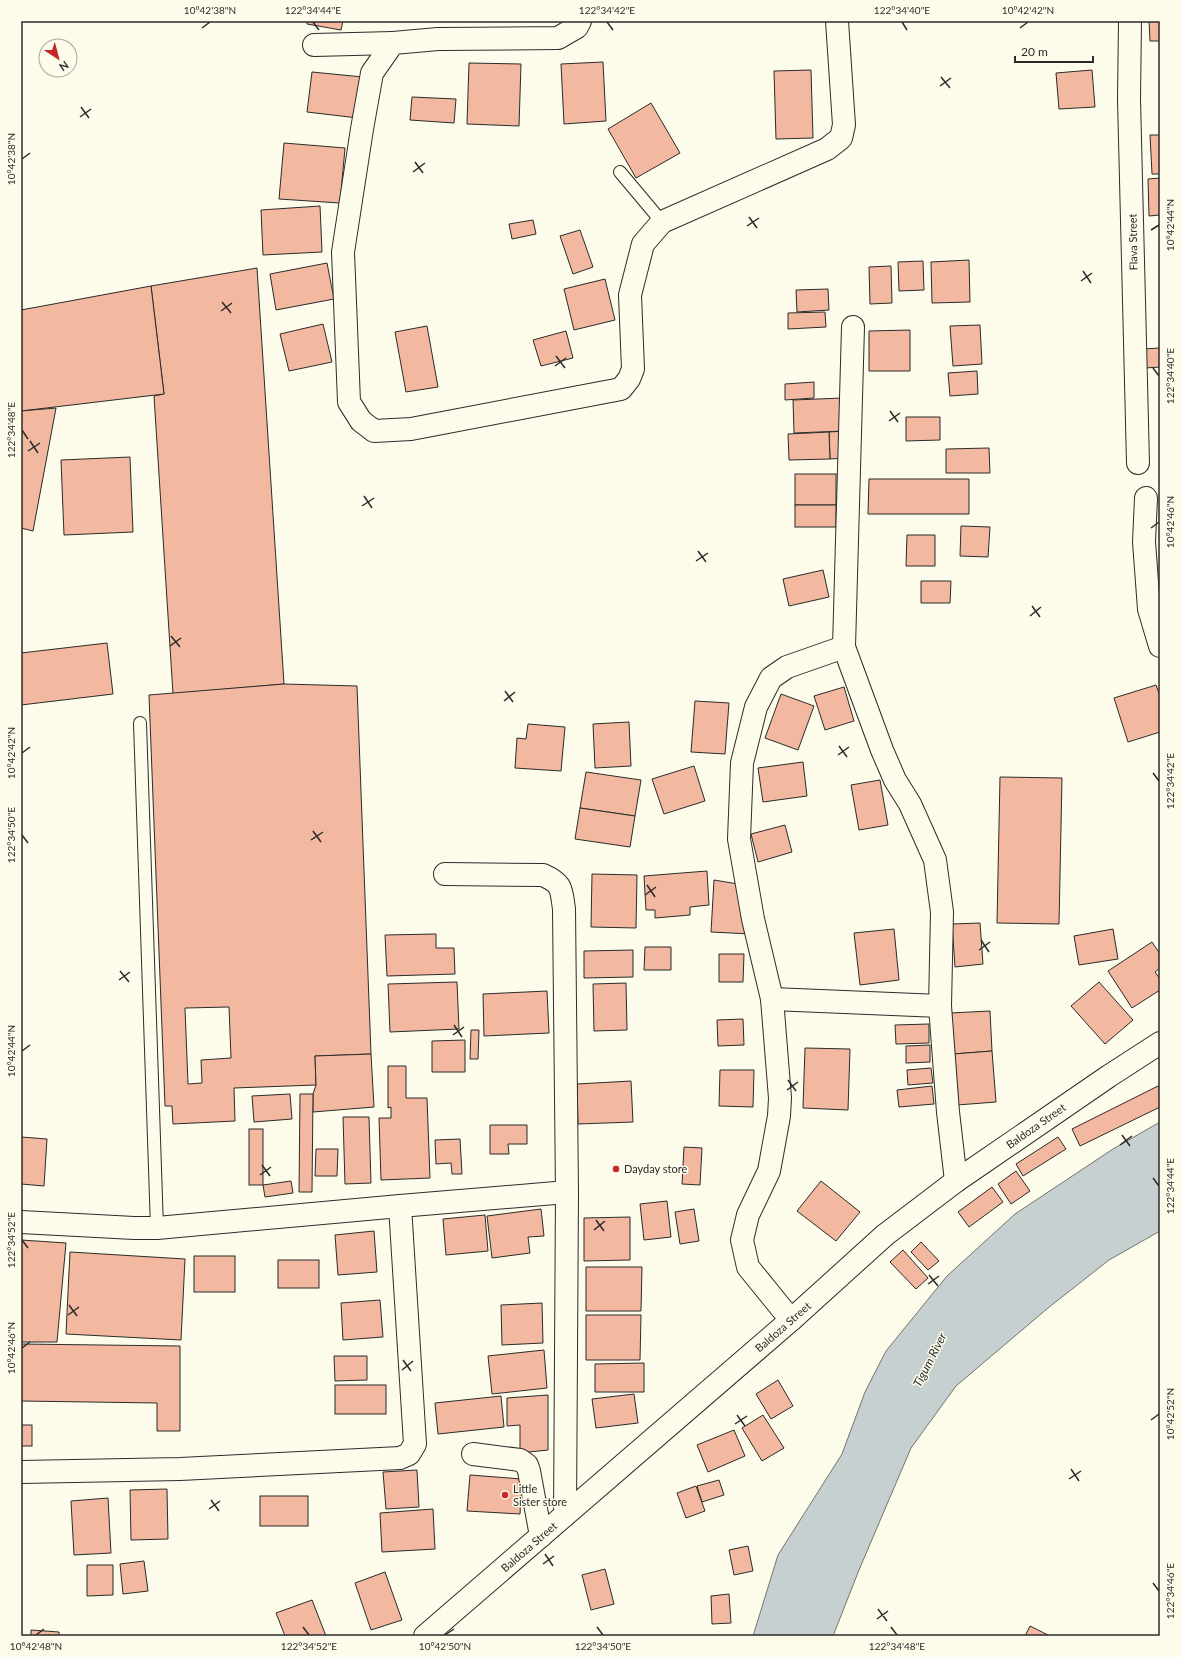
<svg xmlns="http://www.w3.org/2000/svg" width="1181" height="1657" font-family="Lato,sans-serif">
  <rect width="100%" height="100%" fill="#fdfbea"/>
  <polygon fill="#c7d0d0" stroke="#74746e" points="1160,1122 1160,1231 1109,1260 1048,1308 956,1386 911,1448 859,1570 833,1636 753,1636 778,1555 842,1454 865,1392 886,1351 947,1276 1015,1214 1113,1149"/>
  <g fill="#f2b8a0" stroke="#2b2b2b" fill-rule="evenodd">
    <polygon points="307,21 343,21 341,30 307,24"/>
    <polygon points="1149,21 1160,21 1160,41 1150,41"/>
    <polygon points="603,62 606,121 564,124 561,64"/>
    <polygon points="469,63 521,64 519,126 467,124"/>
    <polygon points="811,70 813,138 776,139 774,71"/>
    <polygon points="1092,70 1095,107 1059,109 1056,73"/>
    <polygon points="312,72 363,77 358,118 307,112"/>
    <polygon points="412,97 456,99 454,123 410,120"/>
    <polygon points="651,103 680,153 636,178 608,129"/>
    <polygon points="1150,135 1160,135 1160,174 1152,174"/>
    <polygon points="284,143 345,148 340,203 279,199"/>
    <polygon points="1160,178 1160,215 1149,216 1148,179"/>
    <polygon points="320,206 322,252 263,255 261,210"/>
    <polygon points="533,220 536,234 512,239 509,224"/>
    <polygon points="580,230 593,267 573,274 560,236"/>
    <polygon points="969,260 970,302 932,303 931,262"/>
    <polygon points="923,261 924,290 899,291 898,262"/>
    <polygon points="327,263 334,299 276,310 270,274"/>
    <polygon points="891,266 892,303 870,304 869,267"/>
    <polygon points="257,268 284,684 173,694 154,396 164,394 151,286"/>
    <polygon points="605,279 615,320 574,330 564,289"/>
    <polygon points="151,286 164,394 21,411 21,310"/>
    <polygon points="828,289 829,310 797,312 796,290"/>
    <polygon points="825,312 826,327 788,329 788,313"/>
    <polygon points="323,324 332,362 289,371 280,334"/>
    <polygon points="980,325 982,364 953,366 950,326"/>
    <polygon points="427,326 438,387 406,392 395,332"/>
    <polygon points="910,330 910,371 869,371 869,331"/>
    <polygon points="566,331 573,358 541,366 533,340"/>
    <polygon points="1160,348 1160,367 1145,368 1143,349"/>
    <polygon points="977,371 978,394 950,396 948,373"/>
    <polygon points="814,382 814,398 785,400 785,384"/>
    <polygon points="843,398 844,431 794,433 793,400"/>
    <polygon points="56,408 33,531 21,528 21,411"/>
    <polygon points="906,417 940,417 940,440 906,441"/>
    <polygon points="844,431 845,458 830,459 829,432"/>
    <polygon points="829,432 830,459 789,460 788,434"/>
    <polygon points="989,448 990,473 946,473 946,449"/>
    <polygon points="130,457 133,532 64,535 61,460"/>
    <rect x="795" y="474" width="41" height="31"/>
    <polygon points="869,479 969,479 969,514 868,514"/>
    <rect x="795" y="505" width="41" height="22"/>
    <polygon points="961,526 990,527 988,557 960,556"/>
    <polygon points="907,535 935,535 935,566 906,566"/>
    <polygon points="823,570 829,597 789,606 783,579"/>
    <polygon points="921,581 951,581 950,603 921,603"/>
    <polygon points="107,643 113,694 21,705 21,653"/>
    <path d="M284,684L357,686L371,1054L315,1056L316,1085L234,1088L235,1121L173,1124L172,1106H165L149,695ZM229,1007L231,1058L201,1060L202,1083L188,1084L185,1008Z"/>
    <polygon points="1156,685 1160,696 1160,732 1128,742 1114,698"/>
    <polygon points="844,687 854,721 825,730 814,696"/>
    <polygon points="781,694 814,706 798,750 765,738"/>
    <polygon points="695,701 729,703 725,754 691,752"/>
    <polygon points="629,722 631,766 595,768 593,724"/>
    <polygon points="528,724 565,727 561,771 515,768 517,738 526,739"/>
    <polygon points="803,762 807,796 763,802 758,768"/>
    <polygon points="694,766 705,801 664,814 652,779"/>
    <polygon points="586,772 641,780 635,816 580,808"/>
    <polygon points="1000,777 1062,778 1059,924 997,923"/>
    <polygon points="880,780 888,825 859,830 851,785"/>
    <polygon points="580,808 635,816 630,847 575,839"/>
    <polygon points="785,825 792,852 758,862 751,834"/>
    <polygon points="707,871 709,905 690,907 690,915 655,918 655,910 646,910 644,876"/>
    <polygon points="592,874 637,875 636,928 591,927"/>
    <polygon points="714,880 738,884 751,934 711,932"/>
    <polygon points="980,923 983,964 955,967 952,924"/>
    <polygon points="894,929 899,980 860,985 854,933"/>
    <polygon points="1113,929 1118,959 1079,965 1074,936"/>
    <polygon points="436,934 436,948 454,948 455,974 387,976 385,935"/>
    <polygon points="1152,942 1160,954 1160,968 1155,972 1160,979 1160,990 1132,1008 1108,971"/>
    <polygon points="645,947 671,947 671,970 644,970"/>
    <polygon points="633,950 633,977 584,978 584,951"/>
    <polygon points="719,954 744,954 743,982 719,982"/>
    <polygon points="457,982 459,1029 390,1032 388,984"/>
    <polygon points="1099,982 1133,1020 1105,1044 1071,1006"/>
    <polygon points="626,983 627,1030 594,1031 593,984"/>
    <polygon points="547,991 549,1033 484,1036 483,994"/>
    <polygon points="990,1011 992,1051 953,1054 950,1013"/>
    <polygon points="743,1019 744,1045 718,1046 717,1020"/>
    <polygon points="929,1024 929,1043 896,1044 895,1025"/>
    <polygon points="471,1030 479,1030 478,1059 470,1059"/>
    <polygon points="465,1040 465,1072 432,1072 432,1041"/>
    <polygon points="930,1045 930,1062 906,1063 906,1046"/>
    <polygon points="805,1048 850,1049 848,1110 803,1108"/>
    <polygon points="992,1051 996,1102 957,1105 953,1054"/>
    <polygon points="371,1054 374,1107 313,1112 313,1094 316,1085 315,1056"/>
    <polygon points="388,1066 406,1066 406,1098 427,1098 430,1178 381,1180 379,1118 391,1118 391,1107 388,1108"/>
    <polygon points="931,1068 933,1083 908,1085 907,1070"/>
    <polygon points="720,1070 754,1070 753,1107 719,1106"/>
    <polygon points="631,1081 633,1122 578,1124 577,1084"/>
    <polygon points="932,1086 934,1104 899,1107 897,1090"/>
    <polygon points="1158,1086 1160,1090 1160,1107 1080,1146 1072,1129"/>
    <polygon points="290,1094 292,1119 254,1122 252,1096"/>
    <polygon points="300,1094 313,1094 312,1192 299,1192"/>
    <polygon points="343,1117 369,1117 371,1183 345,1184"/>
    <polygon points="490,1125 527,1125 527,1144 508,1144 509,1154 490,1154"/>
    <rect x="249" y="1129" width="14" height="56"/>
    <polygon points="21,1137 47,1139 44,1186 21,1184"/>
    <polygon points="1058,1137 1066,1149 1023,1176 1016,1164"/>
    <polygon points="460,1139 462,1174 452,1174 451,1163 436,1164 435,1140"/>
    <polygon points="684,1147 702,1148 700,1185 682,1184"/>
    <polygon points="316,1149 338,1149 337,1176 315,1176"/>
    <polygon points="1016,1171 1030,1191 1011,1204 998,1184"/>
    <polygon points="291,1181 293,1193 265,1197 263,1185"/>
    <polygon points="821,1181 860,1212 836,1241 797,1211"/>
    <polygon points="992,1187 1003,1202 969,1227 958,1212"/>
    <polygon points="667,1201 671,1237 644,1240 640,1204"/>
    <polygon points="541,1209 544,1236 528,1237 530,1253 492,1258 487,1216"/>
    <polygon points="694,1209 699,1241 680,1244 675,1212"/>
    <polygon points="485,1215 488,1251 446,1255 443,1219"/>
    <polygon points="630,1217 630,1260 584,1261 584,1218"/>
    <polygon points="374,1231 377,1272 338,1275 335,1235"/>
    <polygon points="21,1240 66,1243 57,1342 21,1342"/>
    <polygon points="921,1242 939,1261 928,1270 911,1252"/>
    <polygon points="903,1250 928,1278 916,1289 890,1262"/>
    <polygon points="70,1252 185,1259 181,1340 66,1334"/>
    <rect x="194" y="1256" width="41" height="36"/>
    <rect x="278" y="1260" width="41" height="28"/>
    <polygon points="586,1267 642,1267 641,1311 586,1311"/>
    <polygon points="380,1300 383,1337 343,1340 341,1303"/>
    <polygon points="542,1303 543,1343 502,1345 501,1305"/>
    <polygon points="586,1315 641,1315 640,1360 586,1360"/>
    <polygon points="21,1344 180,1346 180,1431 157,1431 157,1403 21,1401"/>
    <polygon points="544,1350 547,1388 492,1394 488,1356"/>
    <polygon points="334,1356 367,1356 367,1380 335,1381"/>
    <polygon points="644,1363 644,1392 595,1392 595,1364"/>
    <polygon points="778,1380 793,1406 771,1419 756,1394"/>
    <rect x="335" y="1385" width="51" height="29"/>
    <polygon points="634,1394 638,1423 596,1428 592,1399"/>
    <polygon points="548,1395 548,1450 520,1453 520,1425 507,1426 507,1398"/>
    <polygon points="501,1396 504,1427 438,1434 435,1403"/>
    <polygon points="763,1415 784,1448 762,1461 742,1428"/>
    <rect x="21" y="1425" width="11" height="21"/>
    <polygon points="734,1430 745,1456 708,1472 697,1445"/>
    <polygon points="417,1470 419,1507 386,1509 383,1472"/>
    <polygon points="470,1475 522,1479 520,1514 467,1511"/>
    <polygon points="719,1480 724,1495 702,1502 697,1486"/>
    <polygon points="696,1486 705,1511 686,1518 677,1493"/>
    <polygon points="167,1489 168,1539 131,1540 130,1490"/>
    <rect x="260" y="1496" width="48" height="30"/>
    <polygon points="108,1498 111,1553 74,1555 71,1501"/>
    <polygon points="433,1509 435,1549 382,1552 380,1513"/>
    <polygon points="748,1546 753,1571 734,1575 729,1550"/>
    <polygon points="144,1561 148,1591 123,1594 120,1564"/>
    <polygon points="87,1565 113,1565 113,1595 87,1596"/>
    <polygon points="605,1569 614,1604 591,1610 582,1575"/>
    <polygon points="385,1572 402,1620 371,1630 355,1583"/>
    <polygon points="729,1594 731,1623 712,1624 711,1596"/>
    <polygon points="312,1600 326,1636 285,1636 276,1613"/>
    <polygon points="1030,1626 1050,1636 1025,1636"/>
    <polygon points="31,1630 59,1632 59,1636 31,1636"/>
  </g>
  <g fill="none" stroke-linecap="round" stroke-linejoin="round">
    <g stroke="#2b2b2b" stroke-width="14">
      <g id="service">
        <polyline points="620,172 662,222"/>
        <polyline points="140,723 157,1228"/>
      </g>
    </g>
    <g stroke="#2b2b2b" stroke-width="24">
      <g id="minor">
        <polyline points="580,21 577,27 558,38 438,39 393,43 372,73 362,129 343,252 349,402 361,421 374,431 411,429 621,389 629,379 633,369 630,295 643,244 662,222 827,149 841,138 844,125 837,21"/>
        <polyline points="1130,21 1129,99 1138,463"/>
        <polyline points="314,45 393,43"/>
        <polyline points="853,327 844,647 882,750 895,780 910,804 935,860 942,912 940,1006 948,1112 956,1181"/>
        <polyline points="1146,498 1144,542 1149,609 1160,646"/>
        <path d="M445,874L543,875C563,884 561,889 564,909L567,1192L565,1515"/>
        <polyline points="772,999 940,1006"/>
        <polyline points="400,1206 567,1192"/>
        <polyline points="21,1222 134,1228 157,1228 400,1206 415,1444 409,1454 400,1458 180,1469 21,1472"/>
        <polyline points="791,1320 748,1267 742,1240 748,1215 769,1171 779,1116 780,1098 772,999 753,919 739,839 742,763 756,707 771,678 787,667 844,647"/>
        <polyline points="473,1454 520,1460 527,1465 529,1471 541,1536"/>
      </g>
    </g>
    <g stroke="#2b2b2b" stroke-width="24">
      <polyline id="primary" points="425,1636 791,1320 885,1235 956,1181 1109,1076 1160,1043"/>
    </g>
    <use href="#service" stroke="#fdfbea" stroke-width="12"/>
    <use href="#minor" stroke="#fdfbea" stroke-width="22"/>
    <use href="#primary" stroke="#fdfbea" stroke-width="22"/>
  </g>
  <path fill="none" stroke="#2b2b2b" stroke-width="1.5" d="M313,22L319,30M607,22L613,30M902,22L907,30M202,28L210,22M1020,28L1028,22M941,77L950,88M940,86L951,78M81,107L89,118M80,117L91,109M22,159L30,153M415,162L423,173M413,172L425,163M749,217L757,228M747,226L759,218M1151,230L1159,225M1083,271L1091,283M1081,281L1092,273M222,302L231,313M221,311L232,303M556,356L565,368M555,366L566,358M1153,368L1159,376M890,411L898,422M889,421L900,413M22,430L28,439M30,441L38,453M28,451L40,443M364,496L372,508M362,506L374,498M1151,528L1159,522M698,551L706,562M696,561L708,553M1032,606L1040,617M1030,616L1041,607M171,636L180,647M170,646L181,638M505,691L513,702M504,701L515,692M839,746L847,757M22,753L30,747M838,755L849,747M1153,773L1159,781M313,831L321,842M22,835L28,843M311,840L323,832M647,885L655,897M645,895L656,887M981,940L989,952M979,950L990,942M120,971L129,982M119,980L130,972M454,1025L462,1037M453,1035L464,1027M22,1051L30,1045M788,1080L796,1091M787,1090L798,1082M1122,1135L1130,1146M1120,1145L1132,1136M262,1165L270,1176M260,1175L271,1167M1153,1178L1159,1186M596,1220L604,1231M594,1230L605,1221M22,1240L28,1248M929,1275L938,1286M928,1284L939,1276M69,1305L77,1316M68,1315L79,1307M22,1348L30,1342M403,1360L411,1371M402,1370L413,1361M737,1415L745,1426M1151,1420L1159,1414M735,1424L747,1416M1071,1469L1079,1481M1069,1479L1081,1471M211,1500L219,1511M209,1509L220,1501M545,1554L553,1566M543,1564L554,1556M1153,1583L1159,1591M878,1609L887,1621M877,1619L888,1611M303,1627L309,1635M597,1627L603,1635M891,1627L897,1635M36,1635L44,1629M445,1635L454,1629"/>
  <g fill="#c62828" stroke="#fdfbea" stroke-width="1.5">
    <circle cx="616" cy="1169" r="4"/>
    <circle cx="505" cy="1495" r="4"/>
  </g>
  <g text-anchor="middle" stroke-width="3" stroke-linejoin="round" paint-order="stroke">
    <g font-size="11" fill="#2b2b2b" stroke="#fdfbea">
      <text transform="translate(1133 242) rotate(-91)" y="4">Flava Street</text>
      <text transform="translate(1036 1126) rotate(-35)" y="4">Baldoza Street</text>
      <text transform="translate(783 1327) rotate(-41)" y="4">Baldoza Street</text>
      <text transform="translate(529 1547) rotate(-41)" y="4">Baldoza Street</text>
    </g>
    <g font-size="11" fill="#2b2b2b" stroke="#fdfbea" text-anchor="start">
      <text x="624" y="1173">Dayday store</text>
      <text x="513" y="1493">Little<tspan x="513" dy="13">Sister store</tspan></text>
    </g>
    <g font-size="12" font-style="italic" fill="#2b2b2b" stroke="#fdfbea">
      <text transform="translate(930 1360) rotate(-63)" y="4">Tigum River</text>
    </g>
  </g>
  <rect width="1181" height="1657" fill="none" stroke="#fdfbea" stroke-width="44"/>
  <g transform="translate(58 58) rotate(144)"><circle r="19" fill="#fdfbea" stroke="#a9a89e"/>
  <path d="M0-3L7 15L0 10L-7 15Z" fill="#c62828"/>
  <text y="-6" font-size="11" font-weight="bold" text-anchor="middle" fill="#2b2b2b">N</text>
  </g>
  <path d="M1015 56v6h78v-6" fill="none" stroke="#2b2b2b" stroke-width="2"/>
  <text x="1021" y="56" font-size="12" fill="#2b2b2b" stroke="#fdfbea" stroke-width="3" paint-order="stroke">20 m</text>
  <rect x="22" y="22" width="1137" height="1613" fill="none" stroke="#2b2b2b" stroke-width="1.5"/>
  <g font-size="10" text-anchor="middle" fill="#2b2b2b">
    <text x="210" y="14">10°42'38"N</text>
    <text x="313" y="14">122°34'44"E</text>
    <text x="607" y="14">122°34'42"E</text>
    <text x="902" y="14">122°34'40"E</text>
    <text x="1028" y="14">10°42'42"N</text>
    <text transform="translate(11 159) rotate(-90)" y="4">10°42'38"N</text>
    <text transform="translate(1170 225) rotate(-90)" y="4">10°42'44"N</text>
    <text transform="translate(1170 376) rotate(-90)" y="4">122°34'40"E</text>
    <text transform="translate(11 430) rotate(-90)" y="4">122°34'48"E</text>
    <text transform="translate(1170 522) rotate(-90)" y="4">10°42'46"N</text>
    <text transform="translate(11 753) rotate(-90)" y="4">10°42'42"N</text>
    <text transform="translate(1170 781) rotate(-90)" y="4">122°34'42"E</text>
    <text transform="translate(11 835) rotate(-90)" y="4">122°34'50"E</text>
    <text transform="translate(11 1051) rotate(-90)" y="4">10°42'44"N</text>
    <text transform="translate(1170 1186) rotate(-90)" y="4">122°34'44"E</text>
    <text transform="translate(11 1240) rotate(-90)" y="4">122°34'52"E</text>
    <text transform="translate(11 1348) rotate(-90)" y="4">10°42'46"N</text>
    <text transform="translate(1170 1414) rotate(-90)" y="4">10°42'52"N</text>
    <text transform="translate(1170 1591) rotate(-90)" y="4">122°34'46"E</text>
    <text x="36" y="1650">10°42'48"N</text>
    <text x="309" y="1650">122°34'52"E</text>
    <text x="445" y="1650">10°42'50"N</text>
    <text x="603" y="1650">122°34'50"E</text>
    <text x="897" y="1650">122°34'48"E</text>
  </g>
</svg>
